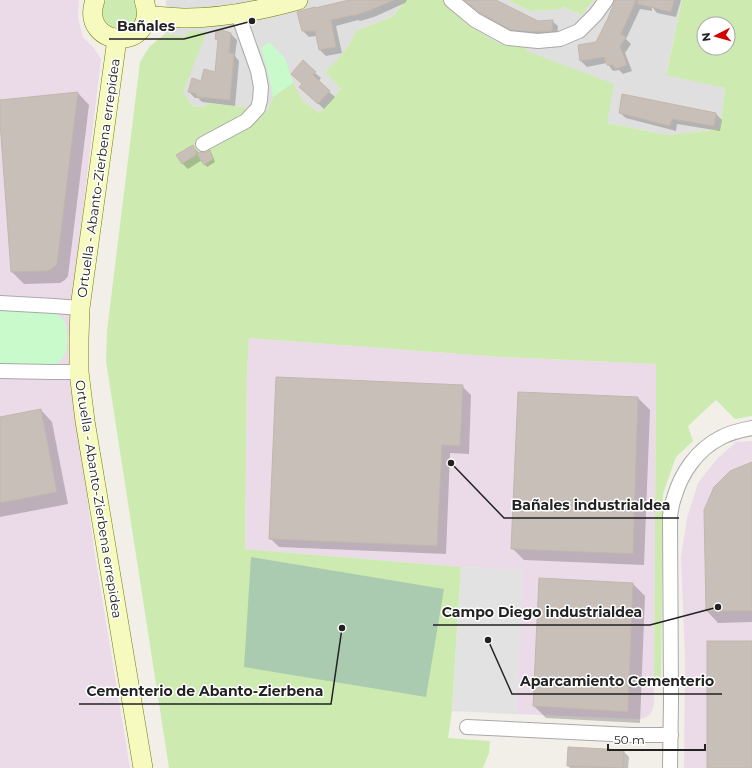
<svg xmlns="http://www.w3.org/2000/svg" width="752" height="768" font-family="Montserrat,sans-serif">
  <rect width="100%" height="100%" fill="#f2efe9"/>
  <g fill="#e0dfdf">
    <polygon points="166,0 406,0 393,16 356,31 350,43 339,59 325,72 341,89 319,113 302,100 273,97 268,110 207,103 205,107 192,106 182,92 207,31 186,36 165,34"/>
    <polygon points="445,0 507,0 530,11 557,10 564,7 581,15 594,0 682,0 666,74 725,88 720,129 668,135 607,123 522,46 500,44 465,23 444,1"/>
  </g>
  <g fill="#ebdbe8">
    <polygon points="0,0 79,0 78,18 83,37 93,47 101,59 73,293 75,402 94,549 130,768 0,768"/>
    <polygon points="249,338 501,357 656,364 654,703 652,711 649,715 645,718 639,719 516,714 522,570 461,567 245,549 247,376"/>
    <polygon points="752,441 752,768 684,768 685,657 681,557 687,518 698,483 716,460 736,442"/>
  </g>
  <g fill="#cdebb0" fill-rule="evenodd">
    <path d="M106,0H137L139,18L126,30C121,29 114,29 110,26C101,21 101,8 106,0Z"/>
    <path d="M406,0H445L444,1L465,23L500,44L522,45L529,52L614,84L607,123L668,135L720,129L725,88L666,75L682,0H752V416L735,419L716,400L688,426L693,441L676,457L663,494L661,683L654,687L656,364L501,357L249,338L247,376L245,549L461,567L452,711L448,738L490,741L489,753L483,768H169L106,361L107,331L140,62L150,46L165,34L186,36L188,31H207L183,92L192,106L205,107L207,103L268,110L273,97L293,83L302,100L319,113L341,89L325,72L339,58L350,43L356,31L393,16ZM704,24H728V48H704Z"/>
    <polygon points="507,0 594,0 581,15 564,7 557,10 530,11"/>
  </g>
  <polygon fill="#aacbaf" points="251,557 444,589 426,697 244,667"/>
  <g fill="#c8facc">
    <polygon points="269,42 285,58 293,83 273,97 270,81 261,48"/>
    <path d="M0,309C15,309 56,306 64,321C68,328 67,337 67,345C67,353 62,362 55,364C41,369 15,367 0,367Z"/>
  </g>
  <polygon fill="#e2e2e2" points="461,567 523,570 516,714 452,711"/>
  <g fill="#0003">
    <polygon points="351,0 407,0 405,3 374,17 360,21 358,20 336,26 342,53 326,56 320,50 317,36 309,37 303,31 314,8"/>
    <polygon points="465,0 488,0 538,22 552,21 558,26 557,37 517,35 487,18"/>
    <polygon points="617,0 651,0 652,11 640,9 626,39 631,44 625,53 632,71 623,74 619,70 613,71 607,63 587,67 581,61 579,46 596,43"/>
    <polygon points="655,0 681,0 676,17 657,13 652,7"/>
    <polygon points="231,34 237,40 235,56 239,61 235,106 202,102 198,98 195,98 189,92 216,73 219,41 216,38"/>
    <polygon points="315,73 321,78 318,82 335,97 324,109 306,92 303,84"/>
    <polygon points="78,93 89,105 68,276 65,280 60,283 24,284 12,272 0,101"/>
    <polygon points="620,113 716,114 722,120 720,131 677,124 676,131 626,118"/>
    <polygon points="193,147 200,154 210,151 212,154 215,162 207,167 202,160 188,169 182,163"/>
    <polygon points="462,386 471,395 469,454 450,453 446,554 279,547 270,538"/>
    <polygon points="638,398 650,410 644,565 524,560 512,548"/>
    <polygon points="41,410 52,422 68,504 0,517 0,418"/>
    <polygon points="752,464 752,622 718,623 707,611"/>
    <polygon points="633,584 645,596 640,723 546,718 534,706"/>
    <polygon points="623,751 629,757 628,768 570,768 568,766"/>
  </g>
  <g fill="#c7bfb8" stroke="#c4b6ab">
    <polygon points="349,0 394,0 368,11 353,16 353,15 331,20 336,47 319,50 315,31 302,31 297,12 303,10 315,7 315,8"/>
    <polygon points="464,0 496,0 538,21 553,20 552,31 538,32 511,30 480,13"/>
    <polygon points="615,0 636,0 621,34 626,37 620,46 627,65 616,69 613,65 607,65 604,57 580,61 578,45 596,42 608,18"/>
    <polygon points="638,0 674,0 671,12 638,4"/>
    <polygon points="222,30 231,33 229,53 234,54 230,100 196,97 197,94 188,92 192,78 201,81 204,69 215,72 218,40 215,39 216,31"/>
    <polygon points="303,60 316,72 313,75 330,91 318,104 299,87 302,84 291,74"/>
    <polygon points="78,92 57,264 53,268 48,271 11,272 0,122 0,100"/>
    <polygon points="622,94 716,113 714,126 672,119 670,126 619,113"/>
    <polygon points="193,145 197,154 182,164 176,155"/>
    <polygon points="210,150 213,159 204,165 197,154 201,152 207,152"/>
    <polygon points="276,377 463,385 460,446 442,445 437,546 269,539"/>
    <polygon points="518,392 638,397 633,554 511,549"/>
    <polygon points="41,409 57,492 0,503 0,417"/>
    <polygon points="752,462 752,611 706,611 704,510 714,487 730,471"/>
    <polygon points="539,578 633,583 628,712 533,706"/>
    <rect x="707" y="641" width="45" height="127"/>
    <polygon points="568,747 624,750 623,768 567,766"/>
  </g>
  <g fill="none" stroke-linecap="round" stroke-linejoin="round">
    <g stroke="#a9a9a9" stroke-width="16">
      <g id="street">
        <polyline points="451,0 475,20 508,38 538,41 560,39 579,31 596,14 606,0"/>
        <polyline points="203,144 246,121 258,108 260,100 261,87 258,71 238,14"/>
        <polyline points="0,303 54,306 80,308"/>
        <polyline points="0,371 52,372 79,372"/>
        <polyline points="467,727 632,735 671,735"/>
        <path d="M670,768L671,700L670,516C671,510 672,503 674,498C681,473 697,450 720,438C729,433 741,430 752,428"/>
      </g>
    </g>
    <g stroke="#707d05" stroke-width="20">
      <g id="secondary">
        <path d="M95,0C78,50 161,52 144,0"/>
        <path d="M147,16C160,16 174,18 187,18C225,18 262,10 298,0"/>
        <polyline points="117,39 80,308 79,339 79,372 85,421 143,768"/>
      </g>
    </g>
    <use href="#street" stroke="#fff" stroke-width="14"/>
    <use href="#secondary" stroke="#f7fabf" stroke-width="19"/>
  </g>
  <g text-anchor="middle" stroke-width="3" stroke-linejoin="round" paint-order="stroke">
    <g font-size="13" fill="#222" stroke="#fff">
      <text transform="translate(98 178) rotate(-82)" y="5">Ortuella - Abanto-Zierbena errepidea</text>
      <text transform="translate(99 499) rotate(81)" y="5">Ortuella - Abanto-Zierbena errepidea</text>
    </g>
  </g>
  <path fill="none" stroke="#222" stroke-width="1.5" d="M252 21L184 39H109M451 463L504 518H679M718 607L650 625H433M488 640L512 694H722M342 628L331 704H79"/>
  <g fill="#222" stroke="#fff" stroke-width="1.5">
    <circle cx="252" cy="21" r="4"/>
    <circle cx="451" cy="463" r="4"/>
    <circle cx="718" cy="607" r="4"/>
    <circle cx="488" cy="640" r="4"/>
    <circle cx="342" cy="628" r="4"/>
  </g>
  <g font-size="14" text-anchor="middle" font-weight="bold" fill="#222" stroke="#fff" stroke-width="3" stroke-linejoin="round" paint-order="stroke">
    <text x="146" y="31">Bañales</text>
    <text x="591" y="510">Bañales industrialdea</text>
    <text x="542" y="617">Campo Diego industrialdea</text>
    <text x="617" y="686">Aparcamiento Cementerio</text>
    <text x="205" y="696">Cementerio de Abanto-Zierbena</text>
  </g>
  <g transform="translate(716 36) rotate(264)"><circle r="19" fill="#ffffff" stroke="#a7a7a7"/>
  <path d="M0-3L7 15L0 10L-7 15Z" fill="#d40000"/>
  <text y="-6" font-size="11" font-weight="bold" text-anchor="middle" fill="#222222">N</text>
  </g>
  <path d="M608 744v6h97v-6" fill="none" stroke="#222222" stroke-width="2"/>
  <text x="614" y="744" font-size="12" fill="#222222" stroke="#ffffff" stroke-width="3" paint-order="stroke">50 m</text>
</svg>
